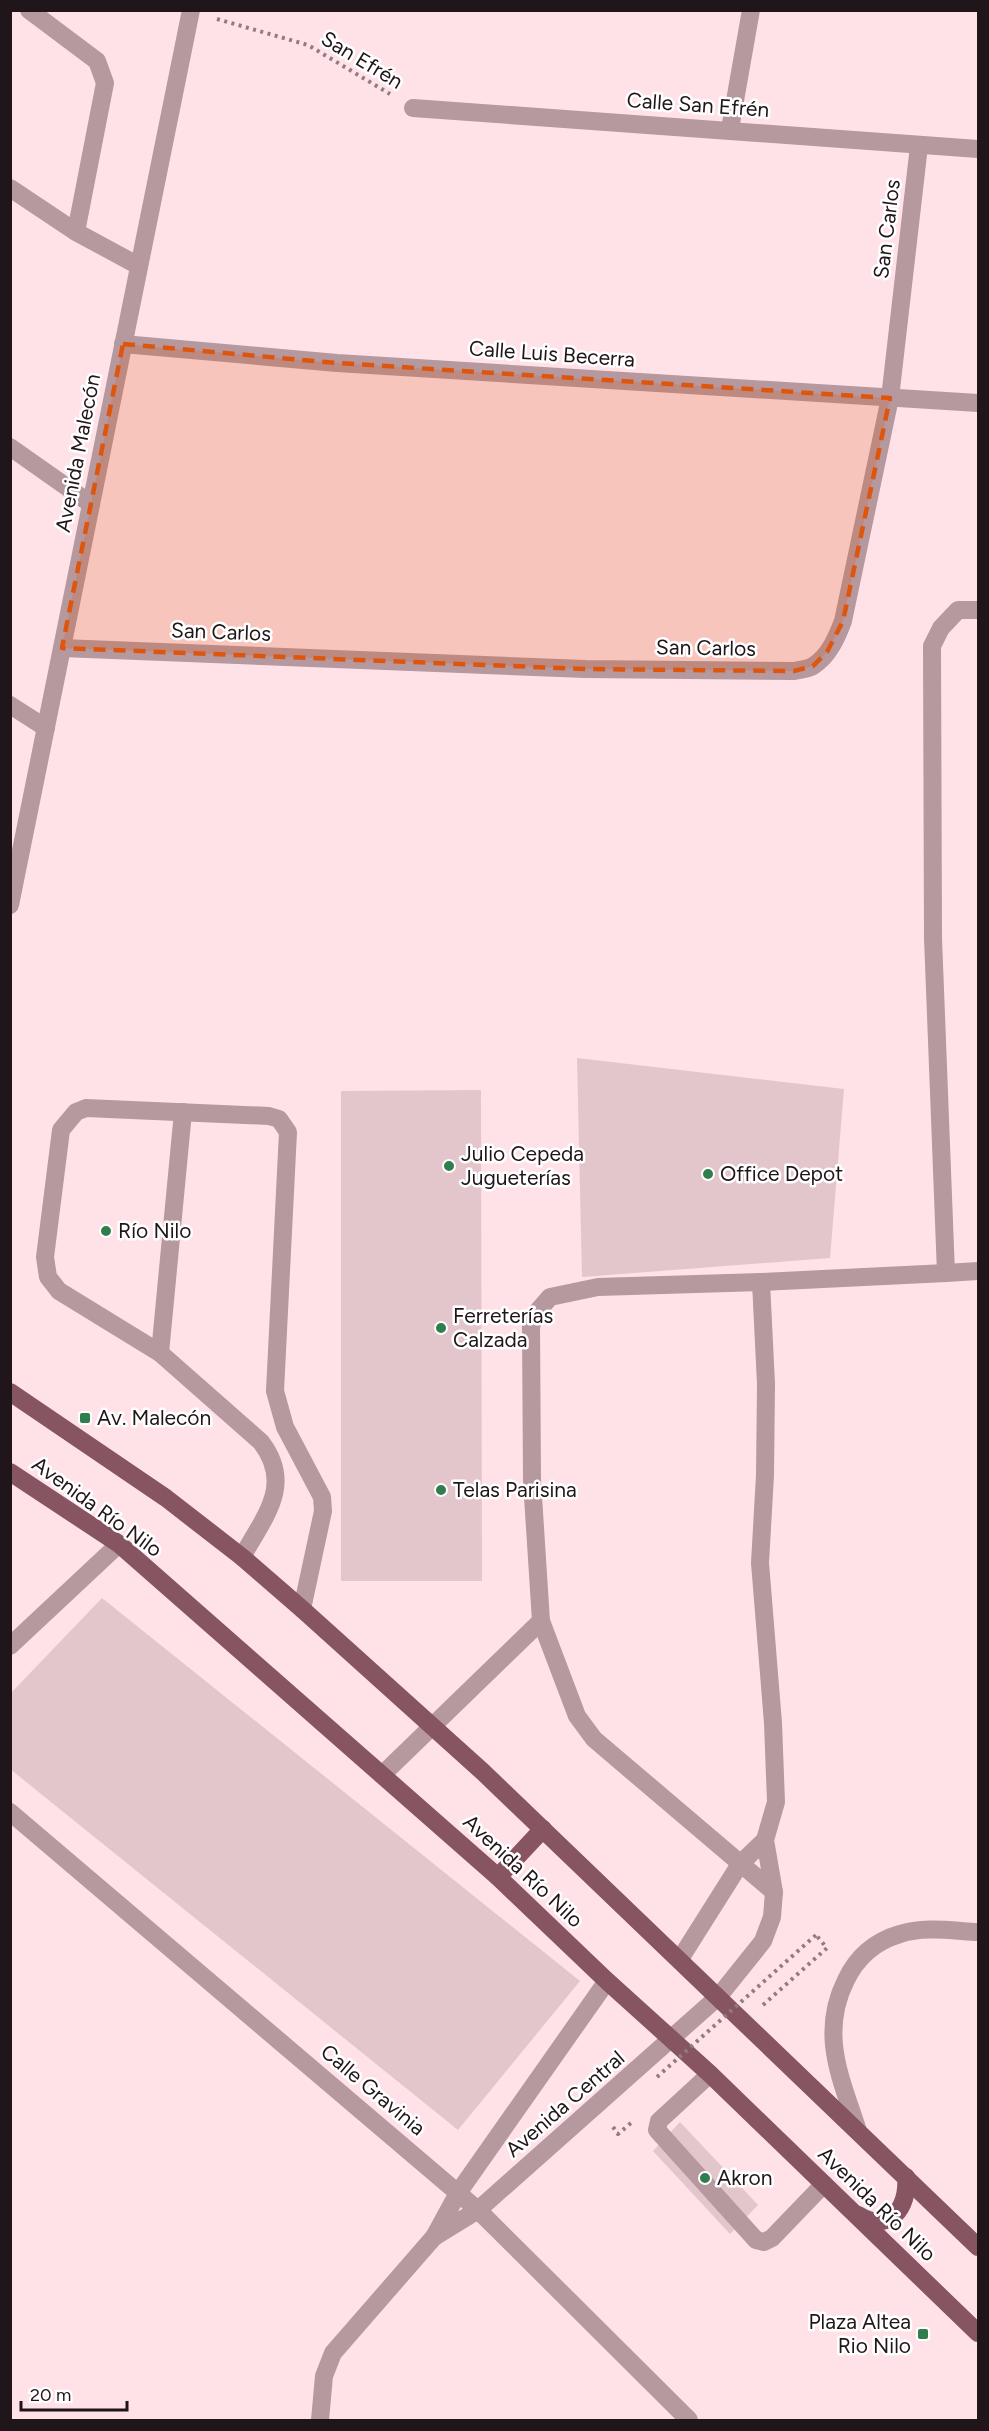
<svg xmlns="http://www.w3.org/2000/svg" width="989" height="2431" font-family="Figtree,sans-serif">
  <rect width="100%" height="100%" fill="#ffe2e8"/>
  <g fill="#e2c6cc">
    <polygon points="577,1058 844,1089 830,1258 582,1277"/>
    <polygon points="481,1090 482,1581 341,1581 341,1091"/>
    <polygon points="102,1598 580,1981 458,2130 10,1769 10,1694"/>
    <polygon points="680,2122 758,2205 730,2234 653,2151"/>
  </g>
  <g fill="none" stroke-linecap="round" stroke-linejoin="round">
    <g stroke="#907c81" stroke-width="4" stroke-dasharray="3 4.5" stroke-linecap="butt">
      <polyline points="217,19 308,45 390,94"/>
      <polyline points="763,2005 827,1948 816,1935"/>
      <polyline points="613,2127 618,2134 631,2123"/>
    </g>
    <g stroke="#b6989f" stroke-width="18">
      <polyline points="29,10 97,61 105,83 76,232"/>
      <polyline points="413,108 978,149"/>
      <polyline points="730,129 751,10"/>
      <polyline points="10,188 76,232 139,266"/>
      <polyline points="123,344 337,363 978,403"/>
      <polyline points="10,447 91,504"/>
      <path d="M62,648L585,669L794,671C800,670 808,669 813,666C829,656 837,637 843,621L890,398L919,146"/>
      <polyline points="10,705 46,728"/>
      <polyline points="10,905 191,10"/>
      <polyline points="946,1273 978,1271"/>
      <polyline points="160,1353 183,1112"/>
      <path d="M242,1557C264,1517 294,1485 261,1442L160,1353L59,1291L48,1277L45,1257L61,1130L76,1112L86,1108L269,1116L279,1119L288,1132L275,1391L285,1427L322,1497L323,1511L302,1609"/>
      <polyline points="10,1646 119,1544"/>
      <polyline points="382,1775 541,1621"/>
      <polyline points="10,1812 478,2210 689,2420"/>
      <polyline points="774,1892 594,1739 577,1716 541,1621 532,1481 531,1326 537,1312 550,1297 598,1287 761,1282 946,1273 933,938 932,646 941,628 958,610 978,610"/>
      <polyline points="680,1959 740,1864 765,1840"/>
      <polyline points="710,2074 659,2121 657,2130 756,2240 764,2242 772,2238 824,2184"/>
      <path d="M858,2131C841,2078 819,2034 846,1980C857,1957 876,1941 900,1934C924,1926 954,1931 978,1932"/>
      <polyline points="434,2237 478,2210 719,1996 763,1941 772,1917 774,1892 765,1840 776,1802 773,1723 760,1563 765,1475 766,1384 761,1282"/>
      <polyline points="320,2420 324,2376 333,2353 434,2237 458,2193 607,1981"/>
    </g>
    <g stroke="#875461" stroke-width="18">
      <polyline points="10,1392 166,1498 242,1557 302,1609 483,1772 978,2247"/>
      <polyline points="10,1472 119,1544 498,1877 607,1981 710,2074 978,2333"/>
      <polyline points="498,1877 543,1829"/>
      <path d="M858,2215C889,2234 909,2208 906,2177"/>
    </g>
    <polyline stroke="#907c81" stroke-width="4" stroke-dasharray="3 4.5" stroke-linecap="butt" points="657,2077 816,1935"/>
  </g>
  <path fill="#de560d" fill-opacity="0.2" stroke="#de560d" stroke-width="4.5" stroke-dasharray="12 8" stroke-linejoin="round" d="M123,344L337,363L890,398L843,621L827,652L813,666L794,671L585,669L62,648Z"/>
  <g fill="#307e4e" stroke="#fff" stroke-width="2">
    <circle cx="449" cy="1166" r="6"/>
    <circle cx="708" cy="1174" r="6"/>
    <circle cx="106" cy="1231" r="6"/>
    <circle cx="441" cy="1328" r="6"/>
    <rect x="79" y="1412" width="12" height="12" rx="3"/>
    <circle cx="441" cy="1490" r="6"/>
    <circle cx="705" cy="2178" r="6"/>
    <rect x="917" y="2328" width="12" height="12" rx="3"/>
  </g>
  <g text-anchor="middle" stroke-width="5" stroke-linejoin="round" paint-order="stroke">
    <g font-size="21" fill="#201619" stroke="#fff">
      <text transform="translate(362 60) rotate(31)" y="7">San Efrén</text>
      <text transform="translate(698 105) rotate(4)" y="7">Calle San Efrén</text>
      <text transform="translate(887 229) rotate(-83)" y="7">San Carlos</text>
      <text transform="translate(552 354) rotate(4)" y="7">Calle Luis Becerra</text>
      <text transform="translate(78 453) rotate(-79)" y="7">Avenida Malecón</text>
      <text transform="translate(221 632) rotate(2)" y="7">San Carlos</text>
      <text transform="translate(706 648) rotate(1)" y="7">San Carlos</text>
      <text transform="translate(97 1507) rotate(36)" y="7">Avenida Río Nilo</text>
      <text transform="translate(523 1871) rotate(43)" y="7">Avenida Río Nilo</text>
      <text transform="translate(373 2090) rotate(40)" y="7">Calle Gravinia</text>
      <text transform="translate(565 2104) rotate(-41)" y="7">Avenida Central</text>
      <text transform="translate(877 2204) rotate(44)" y="7">Avenida Río Nilo</text>
    </g>
    <g font-size="21" fill="#201619" stroke="#fff" text-anchor="start">
      <text x="461" y="1161">Julio Cepeda<tspan x="461" dy="24">Jugueterías</tspan></text>
      <text x="720" y="1181">Office Depot</text>
      <text x="118" y="1238">Río Nilo</text>
      <text x="453" y="1323">Ferreterías<tspan x="453" dy="24">Calzada</tspan></text>
      <text x="97" y="1425">Av. Malecón</text>
      <text x="453" y="1497">Telas Parisina</text>
      <text x="717" y="2185">Akron</text>
      <text x="911" y="2329" text-anchor="end">Plaza Altea<tspan x="911" dy="24">Rio Nilo</tspan></text>
    </g>
  </g>
  <rect width="989" height="2431" fill="none" stroke="#201619" stroke-width="24"/>
  <path d="M21 2401v9h106v-9" fill="none" stroke="#201619" stroke-width="3"/>
  <text x="30" y="2401" font-size="18" fill="#201619" stroke="#ffffff" stroke-width="4.5" paint-order="stroke">20 m</text>
</svg>
